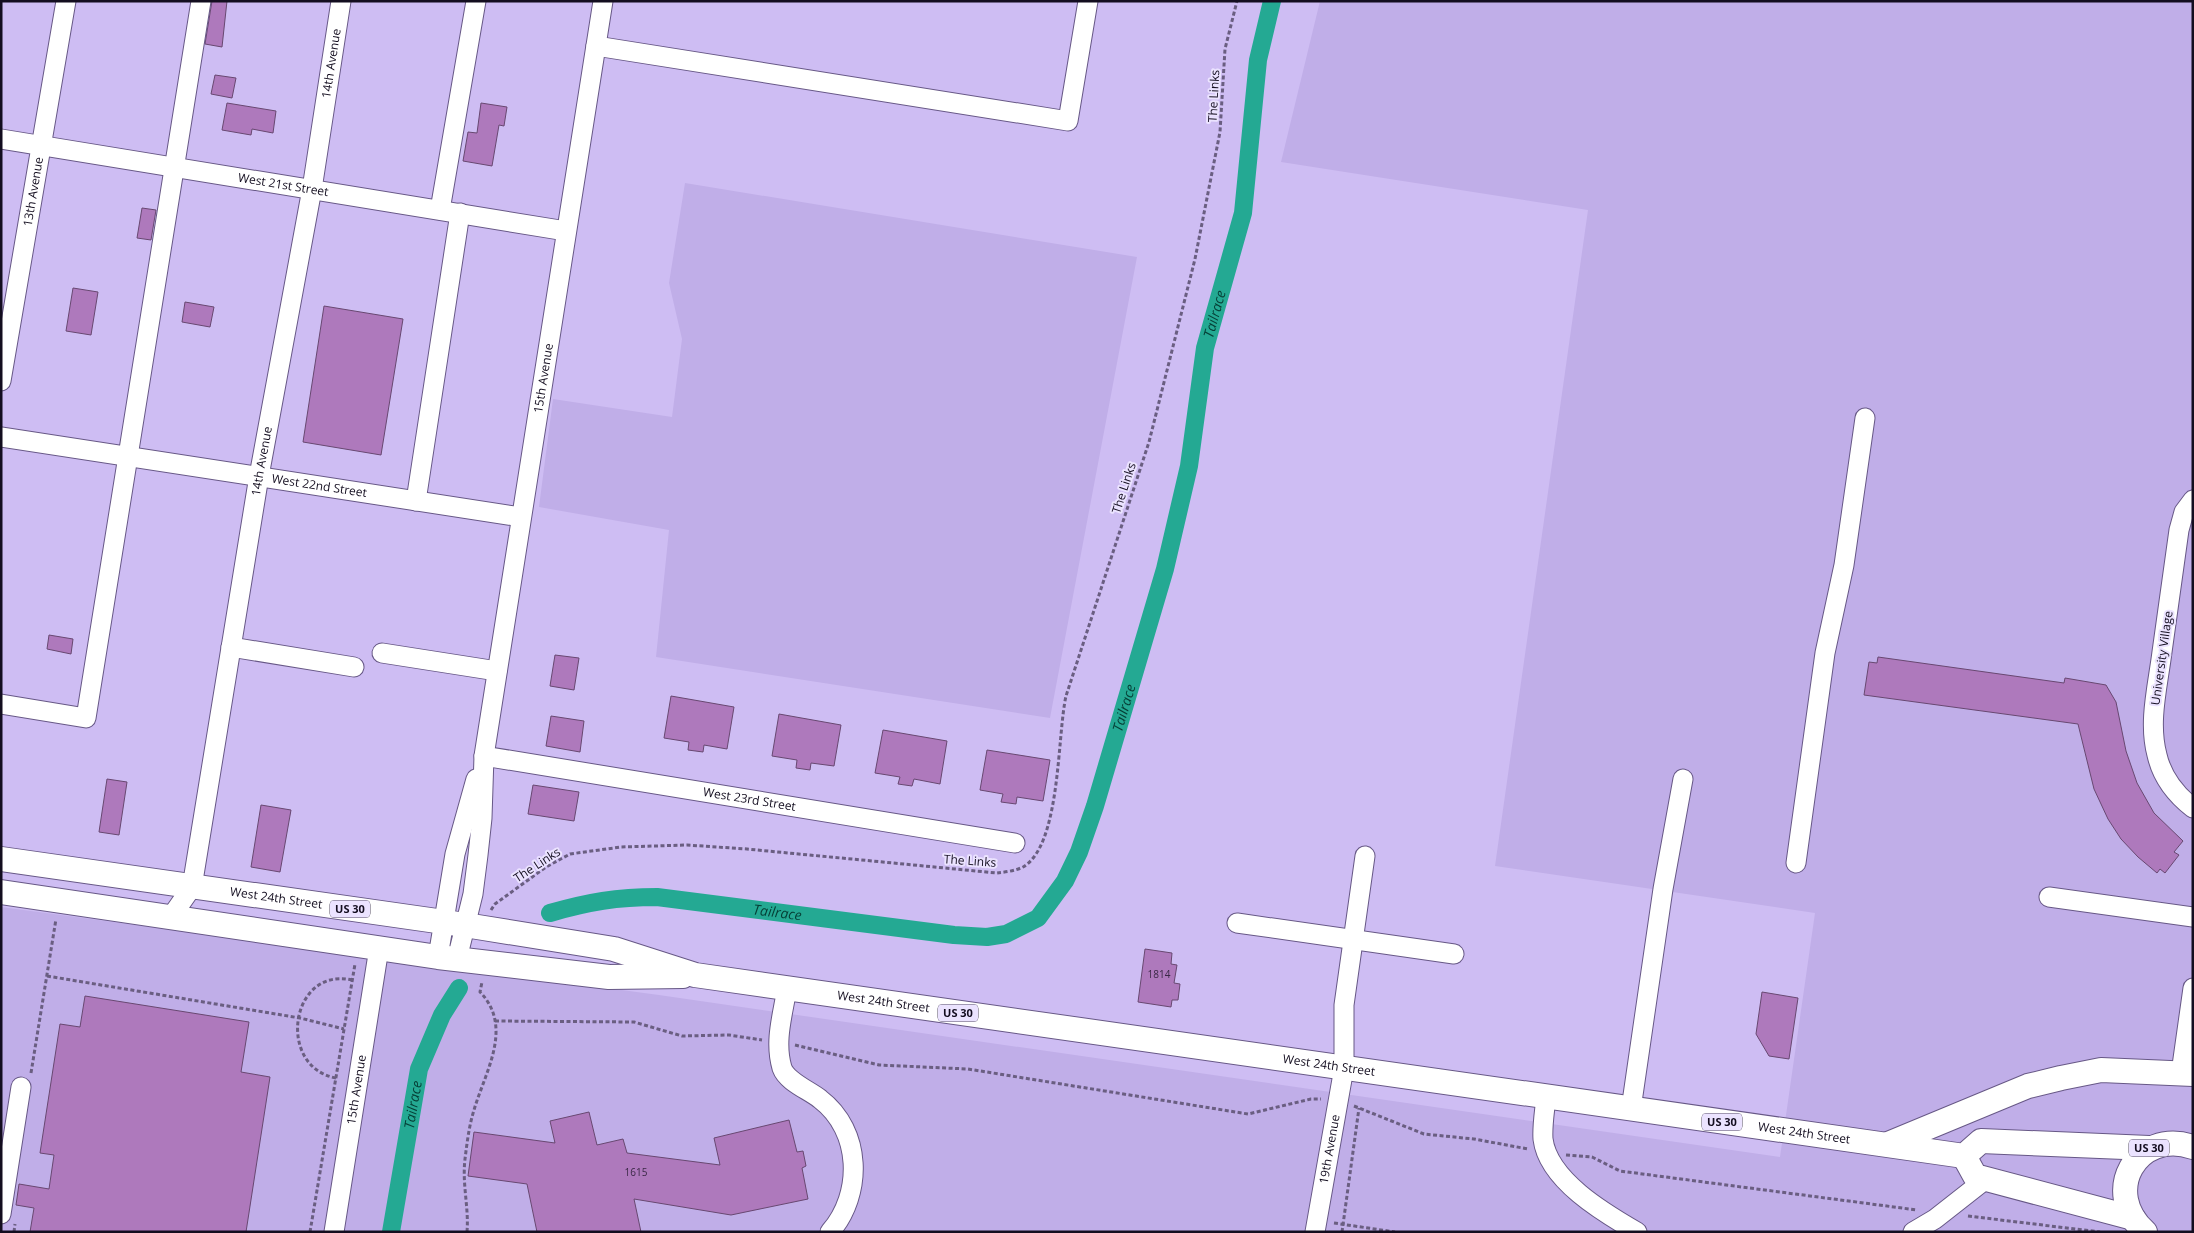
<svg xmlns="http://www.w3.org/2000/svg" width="2194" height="1233" font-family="'Open Sans',sans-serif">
  <rect width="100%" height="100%" fill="#cebdf3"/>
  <g fill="#c0aee8">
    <polygon points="1320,1 2193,1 2193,1232 1,1232 1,907 659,995 1780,1157 1815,913 1495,866 1588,210 1281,162"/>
    <polygon points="685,183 1137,257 1050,718 656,657 669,530 539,507 553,399 672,417 682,339 669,283"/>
  </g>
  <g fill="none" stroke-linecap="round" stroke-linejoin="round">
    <g stroke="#24a993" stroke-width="18">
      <path id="s1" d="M550,913C588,902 617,897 657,897L954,935L987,937L1006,934L1038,918L1065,881L1079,852L1095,806L1165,569L1189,466L1205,348L1243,213L1258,60L1272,1"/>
      <path id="s2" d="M391,1232L419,1069L442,1015L459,988"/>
    </g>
  </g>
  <g fill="#ae79bc" stroke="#684871">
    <polygon points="212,1 227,1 222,47 205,44"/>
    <polygon points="215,75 236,78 232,98 211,94"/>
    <polygon points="227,103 276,111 273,133 252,129 251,135 222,130"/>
    <polygon points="481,103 507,107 504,126 499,125 492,166 463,161 468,132 477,133"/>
    <polygon points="142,208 156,210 151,240 137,238"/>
    <polygon points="73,288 98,292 91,335 66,331"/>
    <polygon points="185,302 214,307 210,327 182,322"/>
    <polygon points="324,306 403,319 381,455 303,442"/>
    <polygon points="49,635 73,639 71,654 47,649"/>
    <polygon points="555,655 579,658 574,690 550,686"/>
    <polygon points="1878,657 2064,683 2065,678 2106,685 2116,702 2126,751 2137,783 2154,813 2183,841 2174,852 2179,855 2165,873 2160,869 2157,873 2138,857 2121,839 2108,819 2094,789 2078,724 1864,695 1869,662 1877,663"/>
    <polygon points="671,696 734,707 727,749 704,745 703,752 688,750 689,742 664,738"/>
    <polygon points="779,714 841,725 834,766 811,763 810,770 796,768 797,760 772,756"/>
    <polygon points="551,716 584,721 580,752 546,746"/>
    <polygon points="883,730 947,741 940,784 914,779 912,786 898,784 900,777 875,773"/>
    <polygon points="987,750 1050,760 1043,801 1017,797 1016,804 1001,802 1003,794 980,790"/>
    <polygon points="107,779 127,782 119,835 99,832"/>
    <polygon points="533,785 579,792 574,821 528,814"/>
    <polygon points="261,805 291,810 280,872 251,867"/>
    <polygon points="1145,949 1172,953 1171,964 1177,965 1174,983 1180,984 1178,1000 1172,1000 1171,1007 1138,1002"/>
    <polygon points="1762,992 1798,998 1789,1059 1769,1056 1756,1034"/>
    <polygon points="85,996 249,1022 241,1072 270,1077 246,1232 30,1232 34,1208 16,1205 19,1184 49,1189 54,1155 40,1153 60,1024 80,1027"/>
    <polygon points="589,1112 597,1145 623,1139 627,1153 720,1165 714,1138 789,1120 797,1152 803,1151 806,1166 802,1168 808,1199 731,1215 634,1199 641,1232 537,1232 527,1184 468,1176 474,1132 555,1143 550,1121"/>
  </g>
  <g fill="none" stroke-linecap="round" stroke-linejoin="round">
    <g stroke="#675886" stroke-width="21">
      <g id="minor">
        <polyline points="596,46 1068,121 1088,1"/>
        <path id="s3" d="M1,139L566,231"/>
        <polyline points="440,210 476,1"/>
        <path id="s4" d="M1,381L66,1"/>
        <path id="s5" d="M1,437L521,517"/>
        <path d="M2193,500L2184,512L2179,530C2173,571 2168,611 2162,652C2158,685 2148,722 2157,755C2162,777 2175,794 2193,808"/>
        <polyline points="416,501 460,213"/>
        <polyline points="231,647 354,667"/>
        <polyline points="382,653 497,671"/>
        <polyline points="1,704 86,718 201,1"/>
        <path id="s6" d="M484,756L1015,843"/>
        <polyline points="1796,863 1825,653 1844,565 1865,418"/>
        <polyline points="2049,897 2193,917"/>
        <path id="s7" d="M171,917L192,887L259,476L312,189L341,1"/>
        <polyline points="1237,923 1454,954"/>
        <polyline points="438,957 455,854 476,779"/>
        <path id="s8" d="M457,959L473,894L478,855L482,818L484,756L603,1"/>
        <path d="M787,988C783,1014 774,1041 782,1068C787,1082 809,1090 820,1099C862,1131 863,1194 830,1232"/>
        <polyline points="2181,1073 2193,988"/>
        <path d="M1546,1096C1545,1110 1542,1125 1543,1139C1548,1180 1604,1213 1637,1232"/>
        <polyline points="1631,1109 1663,889 1683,779"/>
        <polyline points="1,1214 21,1087"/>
        <path id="s9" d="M334,1232L379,948"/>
        <path id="s10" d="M1315,1232L1344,1068V1005L1365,856"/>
        <polyline points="1913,1232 1935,1219 1986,1179"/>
      </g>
    </g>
    <g stroke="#675886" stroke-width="26">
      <g id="major">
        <path id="s11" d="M1,859L465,925L614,949L695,975L1964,1156L1981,1141L2149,1148"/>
        <polyline points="1,892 438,957 609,977 683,976"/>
        <polyline points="1888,1144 2028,1086 2061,1078 2101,1070 2193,1074"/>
        <polyline points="1964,1156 1975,1176 2133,1218"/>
        <path d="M2145,1232C2101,1193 2136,1128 2193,1147"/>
      </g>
    </g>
    <g stroke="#6a5e81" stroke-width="3" stroke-dasharray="4 2.5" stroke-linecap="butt">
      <path d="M491,910L495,904L546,867L570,854L621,847L687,845L747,849L997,873C1005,872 1015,871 1023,867C1061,845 1057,736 1066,696L1149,442L1195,259L1220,132L1225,49L1237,1"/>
      <polyline points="47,976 300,1018 344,1029"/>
      <polyline points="495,1021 634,1022 682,1036 729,1035 762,1040"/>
      <polyline points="795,1045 879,1065 968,1069 1248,1114 1311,1099 1321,1099"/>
      <polyline points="31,1073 56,919"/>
      <path d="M336,1078C276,1067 290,966 352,980"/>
      <polyline points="1354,1106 1424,1134 1474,1139 1528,1149"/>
      <polyline points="1566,1155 1592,1157 1620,1171 1917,1210"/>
      <polyline points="1968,1216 2100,1232"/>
      <polyline points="1334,1223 1395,1232"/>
      <polyline points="14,1232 15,1224"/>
      <polyline points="310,1232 355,964"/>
      <path d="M467,1232C469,1207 462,1185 465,1159C467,1143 469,1126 474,1110C485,1072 514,1027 480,992L482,982"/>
      <polyline points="1342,1232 1359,1108"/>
    </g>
    <use href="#minor" stroke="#fff" stroke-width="19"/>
    <use href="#major" stroke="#fff" stroke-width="24"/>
  </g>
  <g text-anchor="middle" stroke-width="4" stroke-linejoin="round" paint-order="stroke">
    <g font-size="10" fill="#3a2846">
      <text x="1159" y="978">1814</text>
      <text x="636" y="1176">1615</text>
    </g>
    <g fill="#ebe3ff" stroke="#544d62" stroke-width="1">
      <rect x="330" y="900.5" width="40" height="17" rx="4"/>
      <rect x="938" y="1004.5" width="40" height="17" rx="4"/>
      <rect x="1702" y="1113.5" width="40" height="17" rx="4"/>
      <rect x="2129" y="1139.5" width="40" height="17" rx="4"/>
    </g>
    <g font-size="11" font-weight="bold" fill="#130d1f">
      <text x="350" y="913">US 30</text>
      <text x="958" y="1017">US 30</text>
      <text x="1722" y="1126">US 30</text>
      <text x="2149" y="1152">US 30</text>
    </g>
    <g font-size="12" fill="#130d1f" stroke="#ebe3ff">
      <text dy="4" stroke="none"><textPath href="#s7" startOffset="872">14th Avenue</textPath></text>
      <text transform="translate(1214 96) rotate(-87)" y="4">The Links</text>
      <text dy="4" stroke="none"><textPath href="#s3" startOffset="286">West 21st Street</textPath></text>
      <text dy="4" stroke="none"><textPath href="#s4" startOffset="192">13th Avenue</textPath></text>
      <text dy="4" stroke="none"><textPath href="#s8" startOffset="588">15th Avenue</textPath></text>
      <text dy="4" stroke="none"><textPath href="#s7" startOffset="468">14th Avenue</textPath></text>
      <text dy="4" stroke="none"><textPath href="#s5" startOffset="322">West 22nd Street</textPath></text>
      <text transform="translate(1124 488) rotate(-72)" y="4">The Links</text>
      <text transform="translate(2162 658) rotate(-82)" y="4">University Village</text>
      <text dy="4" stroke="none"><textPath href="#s6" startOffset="269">West 23rd Street</textPath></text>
      <text transform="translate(970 861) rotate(4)" y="4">The Links</text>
      <text transform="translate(537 865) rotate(-33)" y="4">The Links</text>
      <text dy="4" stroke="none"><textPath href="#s11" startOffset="278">West 24th Street</textPath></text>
      <text dy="4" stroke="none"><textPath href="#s11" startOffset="895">West 24th Street</textPath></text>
      <text dy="4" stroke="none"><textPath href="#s11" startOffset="1345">West 24th Street</textPath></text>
      <text dy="4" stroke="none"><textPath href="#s9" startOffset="144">15th Avenue</textPath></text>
      <text dy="4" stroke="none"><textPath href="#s11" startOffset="1825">West 24th Street</textPath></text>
      <text dy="4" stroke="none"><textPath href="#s10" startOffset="84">19th Avenue</textPath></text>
    </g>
    <g font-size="14" font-style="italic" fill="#053e35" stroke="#ebe3ff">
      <text dy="5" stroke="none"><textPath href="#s1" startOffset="1130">Tailrace</textPath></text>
      <text dy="5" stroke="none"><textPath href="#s1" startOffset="725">Tailrace</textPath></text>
      <text dy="5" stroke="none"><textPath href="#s1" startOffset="230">Tailrace</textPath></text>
      <text dy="5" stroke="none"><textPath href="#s2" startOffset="129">Tailrace</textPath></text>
    </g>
  </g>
  <rect width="2194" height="1233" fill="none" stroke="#130d1f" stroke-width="5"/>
</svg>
